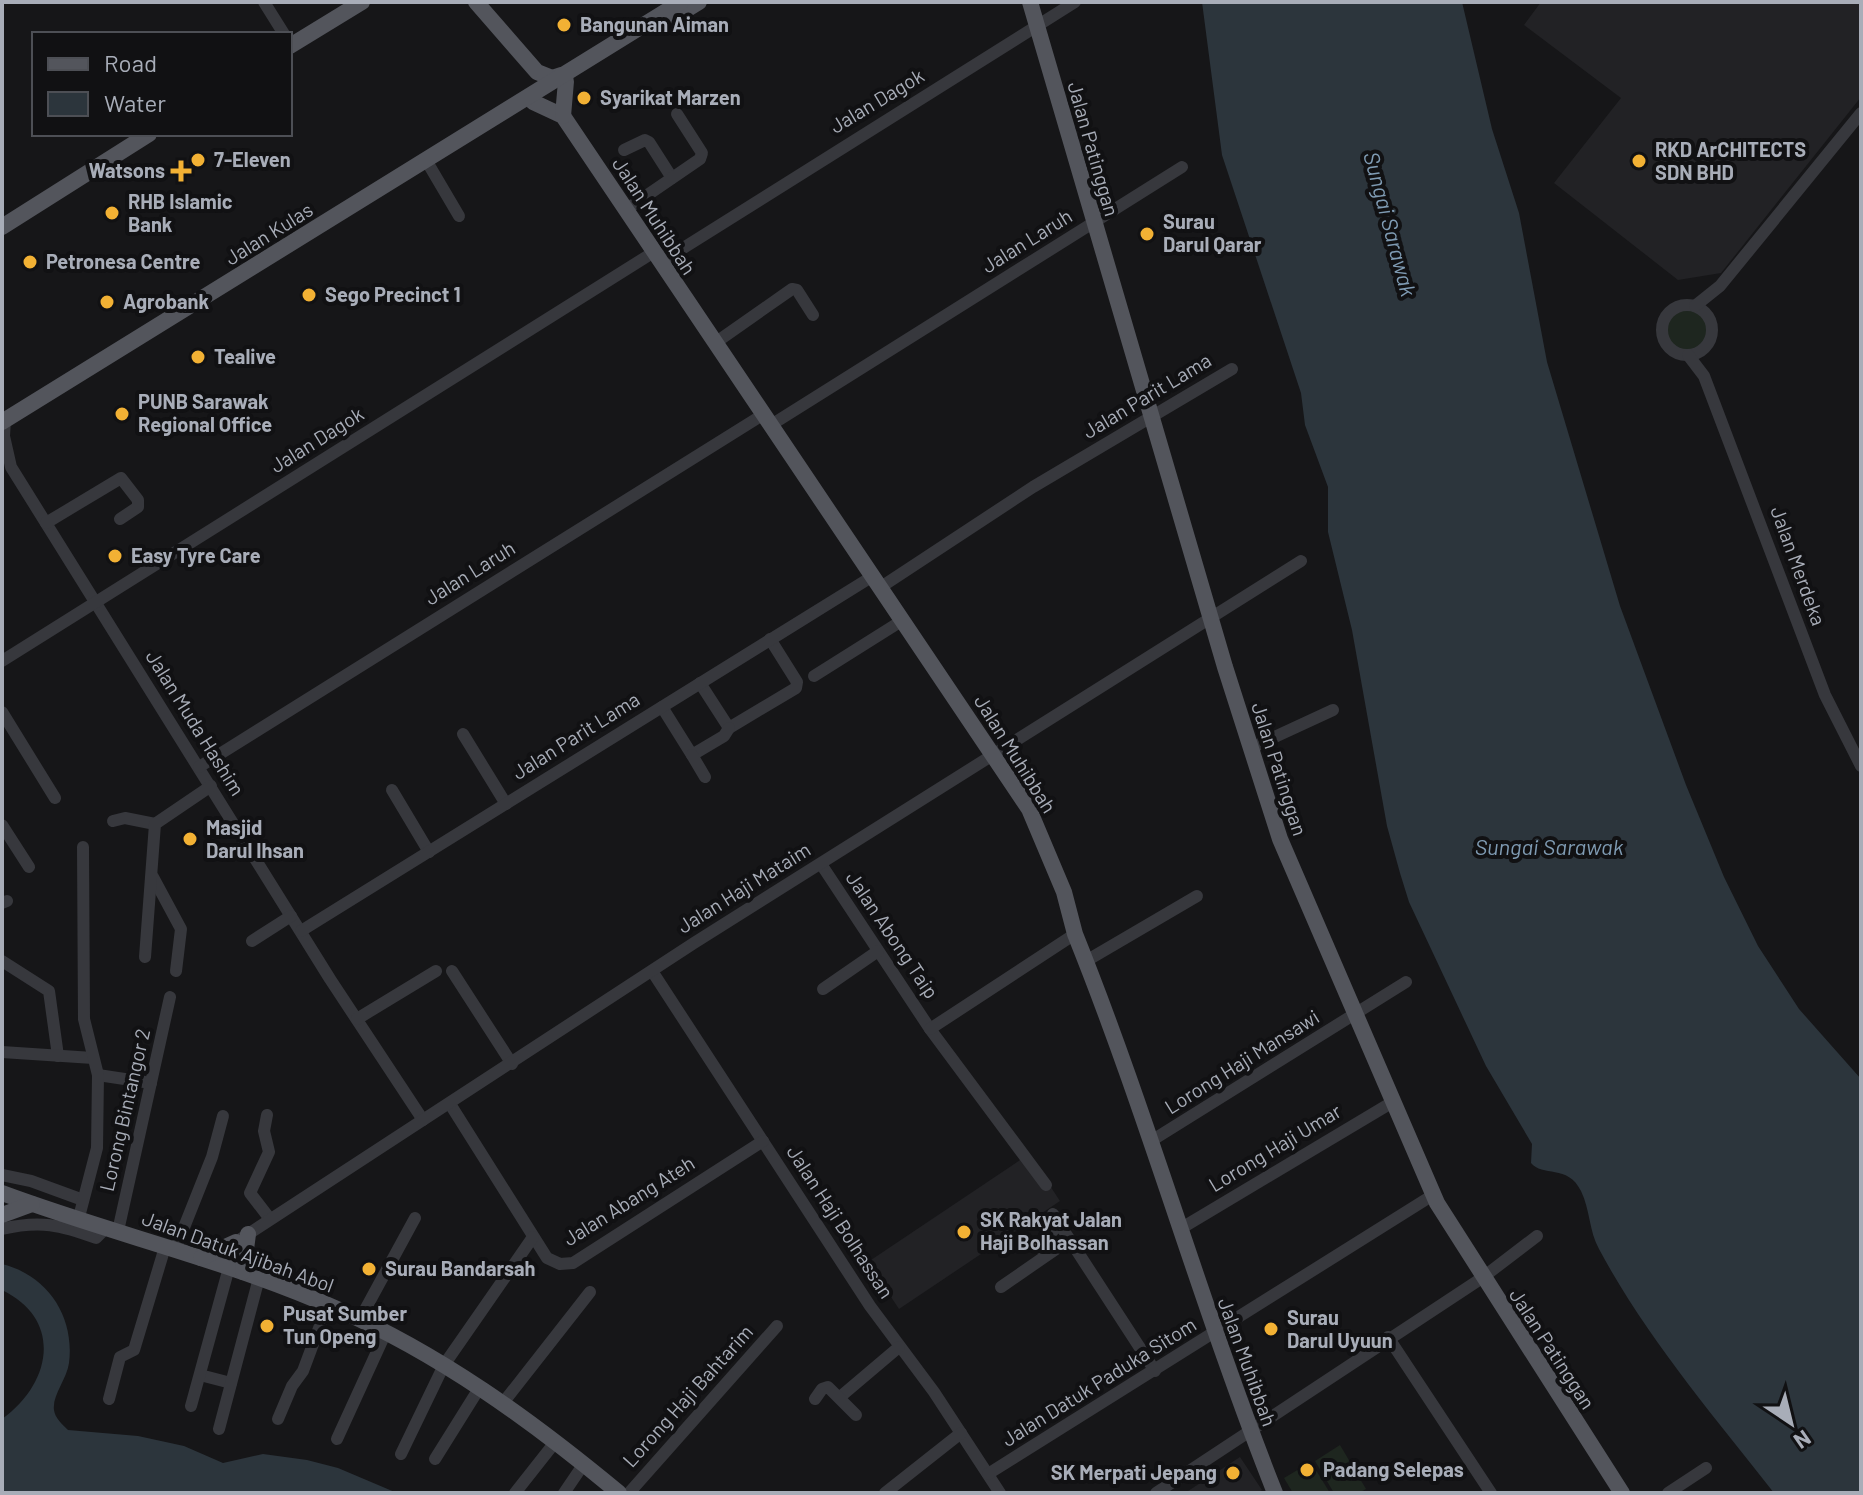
<svg xmlns="http://www.w3.org/2000/svg" width="1863" height="1495" font-family="Barlow,sans-serif">
  <rect width="100%" height="100%" fill="#161618"/>
  <g fill="#222225">
    <polygon points="1541,2 1861,2 1861,97 1721,273 1678,280 1554,183 1621,98 1524,25"/>
    <polygon points="1029,1154 1060,1201 899,1309 868,1262"/>
    <polygon points="1240,1457 1262,1490 1257,1493 1185,1493"/>
  </g>
  <g fill="#1e261f">
    <circle cx="1687" cy="330" r="22"/>
    <polygon points="1340,1445 1366,1489 1359,1493 1334,1493 1315,1461"/>
    <polygon points="1311,1462 1330,1493 1293,1493 1284,1478"/>
  </g>
  <g fill="#2c353c">
    <path d="M1202,2H1462L1492,129L1519,213L1547,362L1620,606L1686,785L1724,877L1758,946L1799,1009L1861,1079V1493H1774C1713,1415 1646,1337 1599,1249C1589,1231 1590,1209 1581,1191C1568,1164 1542,1177 1531,1163L1532,1144L1486,1066L1409,902L1400,873L1387,826L1352,630L1328,532V487L1305,425L1301,393L1222,155Z"/>
    <path d="M2,1264C47,1275 75,1316 69,1363C67,1379 52,1395 54,1410C55,1418 62,1424 68,1430L138,1436L184,1446L223,1463L263,1454L307,1460L338,1468L397,1493H2V1419C51,1384 64,1320 2,1290Z"/>
  </g>
  <g fill="none" stroke-linecap="round" stroke-linejoin="round">
    <g stroke="#37383d" stroke-width="12">
      <polyline points="264,2 284,34"/>
      <polyline points="624,150 645,140 649,142 672,178"/>
      <polyline points="426,160 459,216"/>
      <polyline points="627,209 700,159 702,153 677,114"/>
      <polyline points="661,262 1075,2"/>
      <circle cx="1687" cy="330" r="25"/>
      <polyline points="1695,306 1720,286 1861,113"/>
      <polyline points="715,343 792,289 797,290 813,315"/>
      <polyline points="1688,355 1704,376 1825,695 1861,766"/>
      <polyline points="5,420 4,436 11,467 330,979 423,1120"/>
      <polyline points="771,425 1182,167"/>
      <polyline points="46,523 121,478 138,500 138,507 120,519"/>
      <polyline points="881,587 1033,487 1232,369"/>
      <polyline points="2,661 654,252"/>
      <polyline points="814,676 903,620"/>
      <polyline points="700,683 729,728 796,688 797,682 770,639"/>
      <polyline points="662,707 692,755 724,736 729,728"/>
      <polyline points="2,712 55,798"/>
      <polyline points="463,734 506,804"/>
      <polyline points="1251,748 1333,710"/>
      <polyline points="692,755 705,777"/>
      <polyline points="199,767 764,414"/>
      <polyline points="392,790 429,852"/>
      <polyline points="113,821 125,818 155,824"/>
      <polyline points="2,825 29,867"/>
      <polyline points="821,864 930,1029 1046,1185"/>
      <polyline points="153,877 181,929 176,971"/>
      <polyline points="2,903 7,901"/>
      <polyline points="301,931 873,576"/>
      <polyline points="252,941 291,916"/>
      <polyline points="145,957 155,824 211,786"/>
      <polyline points="2,961 49,991 58,1056"/>
      <polyline points="1086,961 1197,896"/>
      <polyline points="452,971 512,1064"/>
      <polyline points="652,971 870,1306 934,1392 1000,1493"/>
      <polyline points="823,989 878,951"/>
      <polyline points="357,1019 436,971"/>
      <polyline points="930,1029 1075,934"/>
      <polyline points="2,1052 93,1058"/>
      <polyline points="98,1075 151,1083"/>
      <polyline points="450,1104 547,1258 560,1264 573,1263 763,1141"/>
      <polyline points="267,1115 264,1131 269,1152 250,1193 270,1219"/>
      <polyline points="1151,1141 1406,982"/>
      <polyline points="2,1175 31,1181 83,1200"/>
      <polyline points="1053,1214 1155,1371"/>
      <polyline points="79,1217 97,1148 98,1075 84,1019 83,847"/>
      <path d="M2,1229C40,1220 61,1225 96,1238L107,1227"/>
      <polyline points="1180,1229 1391,1103"/>
      <polyline points="118,1231 170,997"/>
      <polyline points="175,1250 212,1157 223,1116"/>
      <polyline points="1045,1256 1040,1243 1059,1225"/>
      <polyline points="1001,1287 1069,1240"/>
      <polyline points="360,1319 415,1218"/>
      <polyline points="1388,1337 1491,1493"/>
      <polyline points="200,1375 231,1383"/>
      <polyline points="840,1397 899,1347"/>
      <polyline points="109,1399 120,1357 134,1350 165,1247"/>
      <polyline points="815,1399 822,1389 828,1387 856,1415"/>
      <polyline points="503,1403 590,1292"/>
      <polyline points="191,1406 236,1242 694,943 1301,561"/>
      <polyline points="278,1419 292,1386 303,1371 328,1304"/>
      <polyline points="219,1429 259,1278"/>
      <polyline points="337,1439 386,1332"/>
      <polyline points="401,1454 444,1365 533,1237"/>
      <polyline points="435,1459 480,1387"/>
      <polyline points="988,1474 1433,1195"/>
      <polyline points="515,1493 556,1441"/>
      <polyline points="564,1493 583,1465"/>
      <polyline points="629,1493 777,1326"/>
      <polyline points="885,1493 961,1433"/>
      <polyline points="1156,1493 1482,1278 1537,1236"/>
      <polyline points="1668,1493 1706,1468"/>
    </g>
    <g stroke="#53555c" stroke-width="16">
      <polyline points="476,2 537,72 552,78 561,75"/>
      <polyline points="1030,2 1225,667 1280,839 1437,1203 1622,1493"/>
      <polyline points="673,18 699,2"/>
      <polyline points="290,46 362,2"/>
      <path d="M533,102L563,116L1029,809L1064,892L1075,934C1149,1118 1202,1309 1275,1493"/>
      <polyline points="563,116 566,81"/>
      <polyline points="2,227 149,134"/>
      <polyline points="2,422 681,2"/>
      <path d="M2,1193C112,1234 227,1260 335,1308C440,1354 531,1420 619,1493"/>
      <polyline points="2,1215 32,1204"/>
      <polyline points="201,1258 236,1242"/>
      <polyline points="243,1272 248,1234"/>
    </g>
  </g>
  <g fill="#f2b134" stroke="#111113" stroke-width="3">
    <circle cx="564" cy="25" r="8"/>
    <circle cx="584" cy="98" r="8"/>
    <circle cx="198" cy="160" r="8"/>
    <circle cx="1639" cy="161" r="8"/>
    <path d="M177 159h8v8h8v8h-8v8h-8v-8h-8v-8h8z"/>
    <circle cx="112" cy="213" r="8"/>
    <circle cx="1147" cy="234" r="8"/>
    <circle cx="30" cy="262" r="8"/>
    <circle cx="309" cy="295" r="8"/>
    <circle cx="107" cy="302" r="8"/>
    <circle cx="198" cy="357" r="8"/>
    <circle cx="122" cy="414" r="8"/>
    <circle cx="115" cy="556" r="8"/>
    <circle cx="190" cy="839" r="8"/>
    <circle cx="964" cy="1232" r="8"/>
    <circle cx="369" cy="1269" r="8"/>
    <circle cx="267" cy="1326" r="8"/>
    <circle cx="1271" cy="1329" r="8"/>
    <circle cx="1307" cy="1470" r="8"/>
    <circle cx="1233" cy="1473" r="8"/>
  </g>
  <g text-anchor="middle" stroke-width="8" stroke-linejoin="round" paint-order="stroke">
    <g font-size="20" font-weight="bold" fill="#a8adb8" stroke="#111113" text-anchor="start">
      <text x="580" y="32">Bangunan Aiman</text>
      <text x="600" y="105">Syarikat Marzen</text>
      <text x="1655" y="157">RKD ArCHITECTS<tspan x="1655" dy="23">SDN BHD</tspan></text>
      <text x="214" y="167">7-Eleven</text>
      <text x="165" y="178" text-anchor="end">Watsons</text>
      <text x="128" y="209">RHB Islamic<tspan x="128" dy="23">Bank</tspan></text>
      <text x="1163" y="229">Surau<tspan x="1163" dy="23">Darul Qarar</tspan></text>
      <text x="46" y="269">Petronesa Centre</text>
      <text x="325" y="302">Sego Precinct 1</text>
      <text x="123" y="309">Agrobank</text>
      <text x="214" y="364">Tealive</text>
      <text x="138" y="409">PUNB Sarawak<tspan x="138" dy="23">Regional Office</tspan></text>
      <text x="131" y="563">Easy Tyre Care</text>
      <text x="206" y="835">Masjid<tspan x="206" dy="23">Darul Ihsan</tspan></text>
      <text x="980" y="1227">SK Rakyat Jalan<tspan x="980" dy="23">Haji Bolhassan</tspan></text>
      <text x="385" y="1276">Surau Bandarsah</text>
      <text x="283" y="1321">Pusat Sumber<tspan x="283" dy="23">Tun Openg</tspan></text>
      <text x="1287" y="1325">Surau<tspan x="1287" dy="23">Darul Uyuun</tspan></text>
      <text x="1323" y="1477">Padang Selepas</text>
      <text x="1217" y="1480" text-anchor="end">SK Merpati Jepang</text>
    </g>
    <g font-size="20" fill="#a8adb8" stroke="#111113">
      <text transform="translate(877 101) rotate(-31)" y="7">Jalan Dagok</text>
      <text transform="translate(1093 149) rotate(74)" y="7">Jalan Patinggan</text>
      <text transform="translate(654 216) rotate(57)" y="7">Jalan Muhibbah</text>
      <text transform="translate(269 234) rotate(-32)" y="7">Jalan Kulas</text>
      <text transform="translate(1027 241) rotate(-32)" y="7">Jalan Laruh</text>
      <text transform="translate(1147 396) rotate(-31)" y="7">Jalan Parit Lama</text>
      <text transform="translate(317 440) rotate(-32)" y="7">Jalan Dagok</text>
      <text transform="translate(1798 566) rotate(70)" y="7">Jalan Merdeka</text>
      <text transform="translate(470 573) rotate(-32)" y="7">Jalan Laruh</text>
      <text transform="translate(195 723) rotate(58)" y="7">Jalan Muda Hashim</text>
      <text transform="translate(576 736) rotate(-32)" y="7">Jalan Parit Lama</text>
      <text transform="translate(1015 754) rotate(58)" y="7">Jalan Muhibbah</text>
      <text transform="translate(1279 769) rotate(72)" y="7">Jalan Patinggan</text>
      <text transform="translate(744 888) rotate(-32)" y="7">Jalan Haji Mataim</text>
      <text transform="translate(892 935) rotate(56)" y="7">Jalan Abong Taip</text>
      <text transform="translate(1242 1062) rotate(-32)" y="7">Lorong Haji Mansawi</text>
      <text transform="translate(125 1110) rotate(-77)" y="7">Lorong Bintangor 2</text>
      <text transform="translate(1275 1148) rotate(-31)" y="7">Lorong Haji Umar</text>
      <text transform="translate(629 1201) rotate(-32)" y="7">Jalan Abang Ateh</text>
      <text transform="translate(840 1222) rotate(57)" y="7">Jalan Haji Bolhassan</text>
      <text transform="translate(238 1252) rotate(20)" y="7">Jalan Datuk Ajibah Abol</text>
      <text transform="translate(1552 1349) rotate(57)" y="7">Jalan Patinggan</text>
      <text transform="translate(1247 1362) rotate(70)" y="7">Jalan Muhibbah</text>
      <text transform="translate(1099 1382) rotate(-32)" y="7">Jalan Datuk Paduka Sitom</text>
      <text transform="translate(688 1396) rotate(-48)" y="7">Lorong Haji Bahtarim</text>
    </g>
    <g font-size="22" font-style="italic" fill="#7f9bb3" stroke="#111113">
      <text transform="translate(1390 224) rotate(75)" y="8">Sungai Sarawak</text>
      <text x="1549" y="855">Sungai Sarawak</text>
    </g>
  </g>
  <rect width="1863" height="1495" fill="none" stroke="#a8adb8" stroke-width="8"/>
  <rect x="32" y="32" width="260" height="104" fill="#111113" stroke="#4d4f55" stroke-width="2"/>
  <rect x="48" y="58" width="40" height="12" fill="#53555c" stroke="#4d4f55" stroke-width="2"/>
  <text x="104" y="72" font-size="24" fill="#a8adb8">Road</text>
  <rect x="48" y="92" width="40" height="24" fill="#2c353c" stroke="#4d4f55" stroke-width="2"/>
  <text x="104" y="112" font-size="24" fill="#a8adb8">Water</text>
  <g transform="translate(1791 1423) rotate(145)" stroke="#111113" stroke-width="6" paint-order="stroke">
  <path d="M0-6L14 30L0 20L-14 30Z" fill="#a8adb8"/>
  <text y="-12" font-size="22" font-weight="bold" text-anchor="middle" fill="#a8adb8">N</text>
  </g>
</svg>
